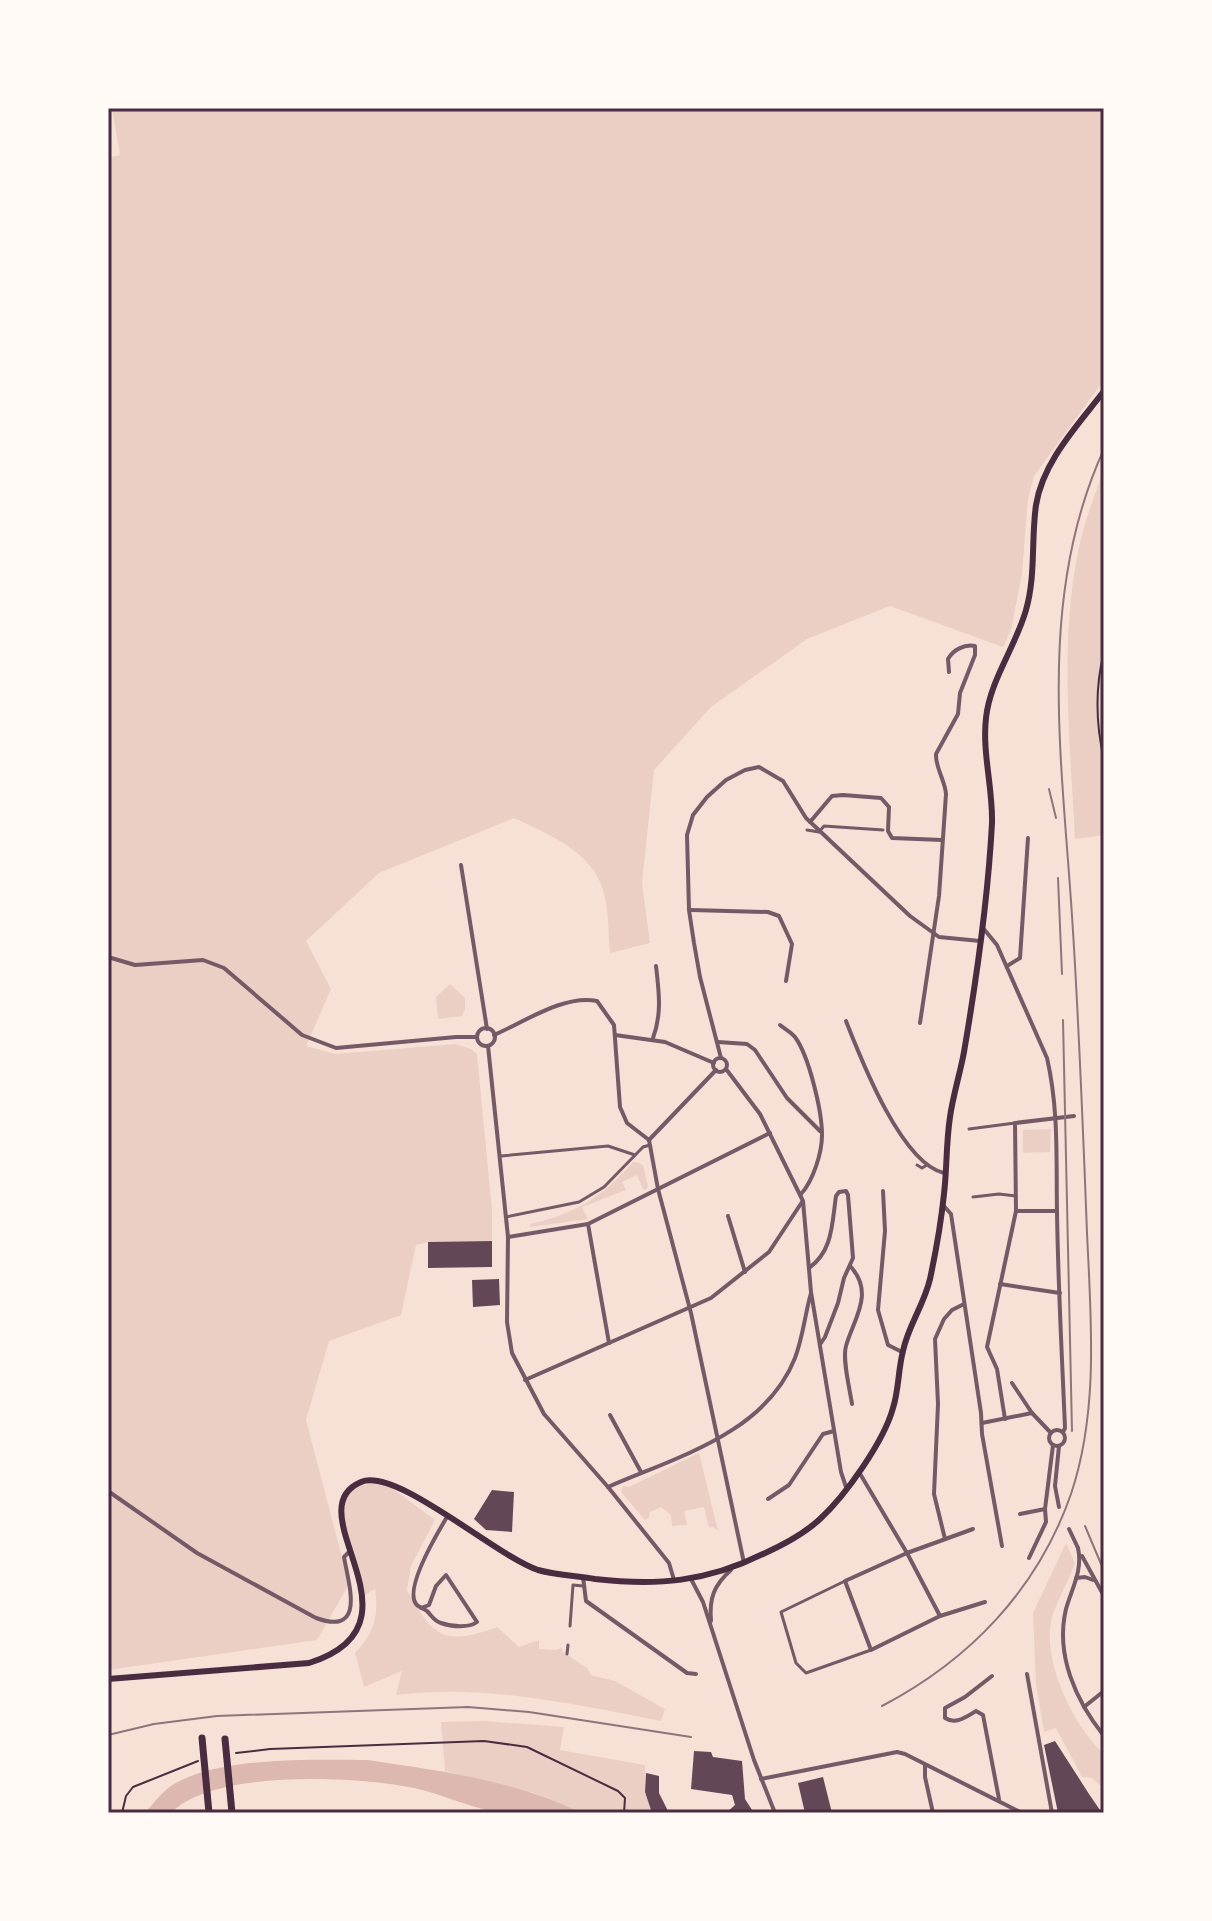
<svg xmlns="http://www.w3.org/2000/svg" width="1212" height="1921" font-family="'Roboto Condensed',sans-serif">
  <rect width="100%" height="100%" fill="#f7e1d7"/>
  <g fill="#ebcfc5">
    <path d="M112,108H1104V380L1034,476L1028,499L1022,574L1011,630L1003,647L890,606L807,639L711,707L654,770L642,883L650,943L610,953C608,933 609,909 603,890C592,851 547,834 514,818L379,873L306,941L331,989L306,1046L336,1054L455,1044L471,1049L477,1054L492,1210V1241L428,1242L416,1245L401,1315L329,1341L306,1420L349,1584L317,1640L108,1670V158L120,155Z"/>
    <path d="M1104,469V835L1075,839C1070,738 1057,625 1084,527C1090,507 1097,488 1104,469Z"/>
    <polygon points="450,984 465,998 465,1009 462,1016 438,1019 436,997"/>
    <polygon points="1051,1129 1050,1152 1023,1153 1023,1130"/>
    <path d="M633,1162H637L643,1165L648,1186L646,1190L643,1189L637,1175L622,1182L626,1190L582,1207L588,1219L530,1227V1224C577,1213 601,1198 633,1162Z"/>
    <polygon points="699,1453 718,1531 713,1527 709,1528 704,1507 684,1511 687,1525 672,1526 671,1515 661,1507 650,1512 649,1518 645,1520 621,1492 623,1486 629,1487"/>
    <path d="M375,1483L389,1486L435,1520L411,1566L407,1590C433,1636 442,1647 497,1627L519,1647L539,1640V1649L555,1650L562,1648L563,1652L587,1668L591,1675L615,1681L665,1709L661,1721C574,1704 485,1684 396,1695L402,1671L364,1687L355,1653C374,1634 379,1615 375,1589L363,1596C356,1570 332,1515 351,1492C357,1485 367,1484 375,1483Z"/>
    <path d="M1066,1543L1075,1563C1069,1580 1059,1597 1053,1614C1039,1657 1073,1726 1104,1754V1789L1092,1778L1082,1777L1056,1728L1044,1732L1036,1684L1033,1613Z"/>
    <polygon points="484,1721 564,1727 560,1750 645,1765 645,1792 652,1813 581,1813 534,1793 445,1771 441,1722"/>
  </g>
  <path fill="#dcb8b0" d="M368,1760C441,1771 514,1780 581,1813C554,1813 522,1817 496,1812C468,1807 442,1794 414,1788C357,1776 213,1769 171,1813H145C153,1804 161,1793 171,1786C217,1756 313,1760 368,1760Z"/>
  <g fill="#644757">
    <polygon points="492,1241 492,1267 428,1268 428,1242"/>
    <polygon points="499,1279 500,1305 473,1307 472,1280"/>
    <polygon points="492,1490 514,1492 512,1532 486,1530 474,1519"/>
    <polygon points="1055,1741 1089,1794 1102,1813 1058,1813 1044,1745"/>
    <polygon points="694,1751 711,1752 713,1757 742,1761 745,1799 754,1813 726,1813 735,1805 732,1795 691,1789"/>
    <polygon points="646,1773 659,1776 659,1793 669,1813 652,1813 645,1792"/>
    <polygon points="823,1777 832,1813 805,1813 798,1783"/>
  </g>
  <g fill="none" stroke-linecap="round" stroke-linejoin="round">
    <g stroke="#4a2c40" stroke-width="2">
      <path d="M1104,652C1095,687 1096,725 1104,760"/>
      <polyline points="236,1753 270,1749 484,1741 527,1747 618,1791 625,1798 624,1813"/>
      <polyline points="450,1812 452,1813"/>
      <polyline points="122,1813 126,1796 133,1787 198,1761"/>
    </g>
    <g stroke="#755966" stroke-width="3">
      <polyline points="807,830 819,832 824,826 883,830"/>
      <polyline points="969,1129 1015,1123"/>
      <polyline points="501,1156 608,1146 635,1155"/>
      <polyline points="917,1165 922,1168 927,1165"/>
      <polyline points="973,1197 999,1194 1016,1196"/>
      <polyline points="506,1217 579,1202 604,1187 643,1147 650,1145"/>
      <polyline points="845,1581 781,1612 796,1663 806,1673 871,1650"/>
      <polyline points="570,1626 573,1585 583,1586"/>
      <polyline points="567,1654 568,1645"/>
    </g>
    <g stroke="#755966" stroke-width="4">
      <polyline points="810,822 832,796 843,795 881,798 889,807 888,831 892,838 942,840"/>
      <polyline points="461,865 487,1029"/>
      <polyline points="691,910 768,912 779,916 792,944 786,981"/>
      <path d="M983,928L997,945L1047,1058C1059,1110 1056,1160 1057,1212C1058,1284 1062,1356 1065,1428L1063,1432"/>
      <polyline points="108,957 135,965 203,960 224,968 302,1035 336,1048 456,1037 477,1037"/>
      <polyline points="1007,966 1020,958 1028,838"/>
      <path d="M846,1021C861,1059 901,1163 944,1173"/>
      <path d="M920,1023L939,896L946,794C945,780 935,767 936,754L958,714L960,693L975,655V646C964,644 953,650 948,659L949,672"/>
      <path d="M780,1025C785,1029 791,1032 795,1037C809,1056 822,1111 822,1135C822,1153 813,1181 801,1194"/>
      <circle cx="486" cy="1037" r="9"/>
      <path d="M494,1035C524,1022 565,994 597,1001L614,1025L620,1107L627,1123L649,1140"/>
      <polyline points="615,1035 665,1042 714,1063"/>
      <path d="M653,1038C662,1014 659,992 656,966"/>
      <polyline points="718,1042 747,1044 755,1050 787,1098 820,1131"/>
      <polyline points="488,1046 508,1237 507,1322 512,1353 544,1414 608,1487 669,1563 674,1580"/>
      <polyline points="721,1058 700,977 694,943 689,910 687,835 693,815 707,797 726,780 745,770 759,767 783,781 806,818 910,916 939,937 980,941"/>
      <circle cx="720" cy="1065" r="7"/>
      <polyline points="726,1069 760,1114 803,1201 811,1292 841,1472 846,1487"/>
      <polyline points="649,1140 658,1189 691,1313 744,1563"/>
      <polyline points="649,1140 716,1070"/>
      <polyline points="883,1191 885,1231 878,1310 888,1345 902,1352"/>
      <polyline points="943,1205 951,1214 981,1413 982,1434 1002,1546"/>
      <polyline points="1016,1211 1057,1211"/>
      <polyline points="728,1216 745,1272"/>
      <polyline points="588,1224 609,1343"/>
      <polyline points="508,1237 588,1224 770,1133"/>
      <path d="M851,1267C875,1294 853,1320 846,1346C842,1359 850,1390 852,1404"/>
      <path d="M809,1268C833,1251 832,1223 836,1196L839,1192L846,1191L848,1195L853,1258L844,1278L838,1303L825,1337L821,1343"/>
      <polyline points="1000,1284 1060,1293"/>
      <polyline points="525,1380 711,1298 769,1252 802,1202"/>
      <polyline points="1012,1383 1032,1413 1051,1433"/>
      <polyline points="610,1415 641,1472"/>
      <polyline points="1005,1419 997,1369 987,1347 1016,1211 1015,1123 1074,1116"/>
      <polyline points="982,1423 1032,1413"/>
      <circle cx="1057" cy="1438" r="8"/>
      <polyline points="859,1472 907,1553 940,1616"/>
      <path d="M608,1487C676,1457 765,1434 795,1358C803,1337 805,1314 811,1293"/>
      <path d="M108,1491L197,1553L316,1618C366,1636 349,1586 344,1557L350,1551"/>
      <polyline points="768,1499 789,1485 823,1434 834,1431"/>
      <polyline points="1059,1507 1055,1486 1059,1446"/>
      <polyline points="1020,1514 1045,1509 1053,1445"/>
      <polyline points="973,1529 907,1553 845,1581 871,1650 940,1616 985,1602"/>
      <polyline points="1069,1529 1078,1548"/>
      <polyline points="945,1539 934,1494 938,1404 935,1339 944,1319 952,1310 964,1304"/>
      <path d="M1078,1548C1083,1570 1072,1588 1066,1609C1055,1655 1076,1701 1104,1736"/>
      <polyline points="1082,1556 1104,1596"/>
      <polyline points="1029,1558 1046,1522 1045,1509"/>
      <polyline points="583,1577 586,1601 687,1673 696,1674"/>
      <polyline points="1076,1578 1085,1577 1093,1580"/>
      <polyline points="691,1579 703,1602 754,1760 775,1813"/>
      <path d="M421,1608L429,1605L436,1586L446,1575L477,1622C469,1628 452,1627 441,1623C434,1621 432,1616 427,1611C426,1610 417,1606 416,1604C404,1588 438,1532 447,1517"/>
      <path d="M711,1621C709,1598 714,1585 731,1570"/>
      <polyline points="1027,1674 1052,1813"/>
      <path d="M992,1676L965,1697L945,1708V1718C956,1725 966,1717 976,1711L983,1715L999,1799"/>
      <polyline points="1084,1707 1104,1691"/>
      <polyline points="925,1765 925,1777 933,1813"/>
      <polyline points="761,1779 897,1752 905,1754 1022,1813"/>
    </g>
    <path stroke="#4a2c40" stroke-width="6" d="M108,1679L309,1663C433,1624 293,1511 361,1482C396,1467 496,1556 538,1570C556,1575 577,1576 595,1579C657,1586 707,1582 763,1554C783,1545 804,1534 820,1519C846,1495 884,1441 893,1408C899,1389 898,1370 903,1351C908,1326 924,1305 930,1279C936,1251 941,1223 944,1194C947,1169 946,1143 950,1117C953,1095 960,1074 964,1052C977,976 988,899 992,823C993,788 982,753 986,718C990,680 1016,646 1026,610C1036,575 1031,540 1036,505C1043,461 1078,425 1104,391"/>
    <g stroke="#4a2c40" stroke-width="7">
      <polyline points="202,1738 209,1813"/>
      <polyline points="225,1739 232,1813"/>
    </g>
    <g stroke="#8f747c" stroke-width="2">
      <polyline points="1049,789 1056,818"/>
      <polyline points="1058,878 1062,974"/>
      <polyline points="1063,1020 1072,1431"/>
      <polyline points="1085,1526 1104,1571"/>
      <path d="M882,1706C970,1660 1038,1589 1071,1494C1099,1411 1091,1319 1087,1233C1083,1127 1079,1021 1072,916C1062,759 1036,597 1104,449"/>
      <polyline points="108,1735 154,1724 217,1716 468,1707 529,1712 691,1737"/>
    </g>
  </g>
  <rect width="1212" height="1921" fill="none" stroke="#fffaf5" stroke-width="220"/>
  <rect x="110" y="110" width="992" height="1701" fill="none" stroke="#4a2c40" stroke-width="3"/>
</svg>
